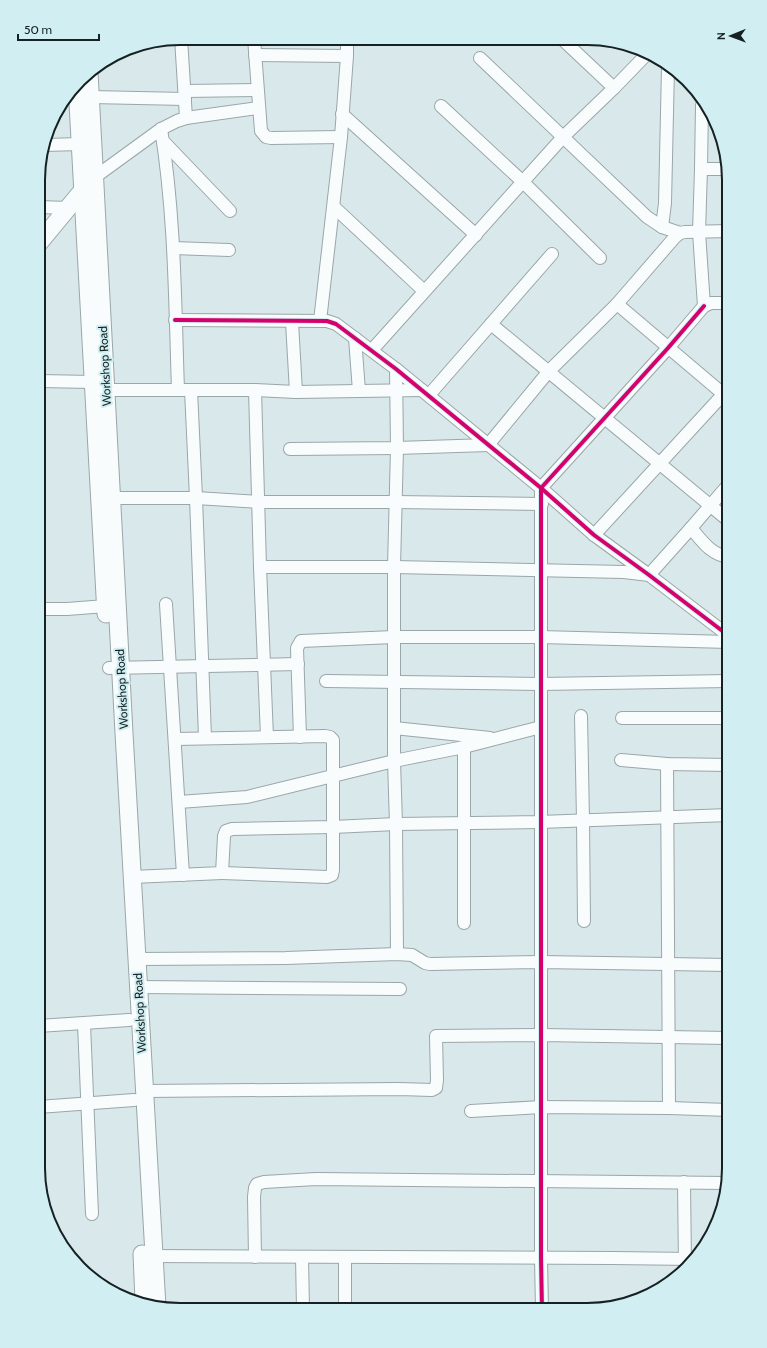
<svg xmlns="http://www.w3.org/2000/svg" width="767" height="1348" font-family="Cabin,sans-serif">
  <rect width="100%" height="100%" fill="#d9e9eb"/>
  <polygon fill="#85989a" points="43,148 45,148 45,170 39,170 39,162"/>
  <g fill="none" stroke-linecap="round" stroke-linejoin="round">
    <g stroke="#9aa6a8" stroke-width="14">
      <g id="street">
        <polyline points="181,38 186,118"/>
        <polyline points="254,38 261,131 266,137 271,138 341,137"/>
        <polyline points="563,40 614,88"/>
        <polyline points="255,55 347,56"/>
        <polyline points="480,58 647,217 662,227 680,233"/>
        <polyline points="185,91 257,90"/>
        <polyline points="91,97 185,99"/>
        <polyline points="702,105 701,169 699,232 704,306 711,303 729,303"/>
        <polyline points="441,106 523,182 600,258"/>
        <polyline points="342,114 476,235"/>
        <path d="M161,129C175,215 175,303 178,390"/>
        <polyline points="163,141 230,211"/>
        <polyline points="44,145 81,144"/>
        <polyline points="701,169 727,169"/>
        <polyline points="95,177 161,129 177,121 186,118 258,108"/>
        <polyline points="39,207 68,208"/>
        <polyline points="334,207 424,291"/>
        <polyline points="662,227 665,203 668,67"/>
        <polyline points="173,248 229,250"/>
        <polyline points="617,304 728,398"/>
        <polyline points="175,320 327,321 336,324 396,369 541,488 594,535 649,575 729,636"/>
        <polyline points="320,321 341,137 347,56 347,39"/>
        <polyline points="292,322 296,392"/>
        <polyline points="491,324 729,521"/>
        <polyline points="355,338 359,391"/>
        <polyline points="372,350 563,137 614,88 645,56"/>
        <polyline points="396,369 397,448 394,567 394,761 396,824 397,954"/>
        <polyline points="39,381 93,382"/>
        <polyline points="106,390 255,390 296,392 422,390"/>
        <polyline points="191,390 196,498 205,737"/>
        <polyline points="255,390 260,567 267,737"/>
        <polyline points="429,395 552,254"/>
        <polyline points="290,449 397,448 488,445 549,371 617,304 675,237 680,233 685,232 729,231"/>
        <polyline points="112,498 196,498 259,502 395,502 542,504"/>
        <path d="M691,528C702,541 711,555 729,557"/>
        <polyline points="594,535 729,388"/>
        <polyline points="260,567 394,567 624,572 649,575 691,528 729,484"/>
        <polyline points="166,604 183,875"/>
        <polyline points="39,609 67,609 106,606"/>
        <polyline points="109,668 298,664"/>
        <polyline points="326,681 540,684 729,681"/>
        <polyline points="581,716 583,820 584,921"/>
        <polyline points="622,718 729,718"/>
        <polyline points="394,728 490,738"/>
        <polyline points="300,737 297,648 301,641 394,637 540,637 729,642"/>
        <polyline points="175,739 325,736 330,737 333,740 333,870 332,875 327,877 222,873"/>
        <polyline points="621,760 667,764 729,765"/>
        <polyline points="667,764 669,1108"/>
        <polyline points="179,802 247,797 394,761 464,747 541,727"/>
        <polyline points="132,877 222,873 224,836 226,831 232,829 333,827 396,824 540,822 729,815"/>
        <polyline points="464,923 464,747"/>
        <polyline points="137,959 286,958 397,954 412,955 425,963 430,964 541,962 729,965"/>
        <polyline points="139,987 400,989"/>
        <polyline points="84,1024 92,1214"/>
        <polyline points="38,1026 129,1020"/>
        <polyline points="144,1091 399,1089 432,1090 436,1088 437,1080 436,1036 541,1035 729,1038"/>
        <polyline points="38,1107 134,1100"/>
        <polyline points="471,1111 541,1107 669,1108 729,1110"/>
        <polyline points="684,1182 685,1267"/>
        <polyline points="147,1256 612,1258 694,1259"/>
        <polyline points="255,1257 254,1197 255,1188 257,1184 264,1182 316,1179 727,1183"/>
        <polyline points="302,1257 303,1309"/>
        <polyline points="345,1309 345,1257"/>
        <polyline points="542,1310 541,1258 541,488 668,348 704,306"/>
      </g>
    </g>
    <g stroke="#9aa6a8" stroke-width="19">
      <g id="secondary">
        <polyline points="89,72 124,733 157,1307"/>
        <polyline points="77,85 106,614"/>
        <polyline points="39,243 87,185"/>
        <polyline points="142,1254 144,1301"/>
      </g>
    </g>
    <use href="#street" stroke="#f9fcfc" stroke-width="12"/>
    <use href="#secondary" stroke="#f9fcfc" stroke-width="17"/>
    <g stroke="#d1eff3" stroke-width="6">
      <g id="cycleway">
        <polyline points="175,320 327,321 336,324 396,369 541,488 594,535 649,575 729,636"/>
        <polyline points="542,1310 541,1258 541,488 668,348 704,306"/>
      </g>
    </g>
    <use href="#cycleway" stroke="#d6006c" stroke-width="4"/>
  </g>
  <g text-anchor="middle" stroke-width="4" stroke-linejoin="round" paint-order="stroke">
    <g font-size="12" fill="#152122" stroke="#d1eff3">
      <text transform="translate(105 366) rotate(-93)" y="4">Workshop Road</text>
      <text transform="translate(122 689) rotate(-93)" y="4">Workshop Road</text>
      <text transform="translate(140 1013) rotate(-93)" y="4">Workshop Road</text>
    </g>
  </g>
  <path d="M0 0H767V1348H0ZM180 45H587A135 135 0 0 1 722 180V1168A135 135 0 0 1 587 1303H180A135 135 0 0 1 45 1168V180A135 135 0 0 1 180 45Z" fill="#d1eff3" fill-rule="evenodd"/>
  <path fill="none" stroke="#152122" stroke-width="2" d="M180 45H587A135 135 0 0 1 722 180V1168A135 135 0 0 1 587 1303H180A135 135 0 0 1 45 1168V180A135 135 0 0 1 180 45Z"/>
  <g transform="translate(731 36) rotate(269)" stroke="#d1eff3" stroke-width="3" paint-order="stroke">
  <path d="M0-3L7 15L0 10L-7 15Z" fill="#152122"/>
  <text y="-6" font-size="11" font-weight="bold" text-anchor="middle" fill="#152122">N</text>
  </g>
  <path d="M18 34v6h81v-6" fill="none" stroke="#152122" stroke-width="2"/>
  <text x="24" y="34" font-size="12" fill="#152122" stroke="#d1eff3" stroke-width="3" paint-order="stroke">50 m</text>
</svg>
